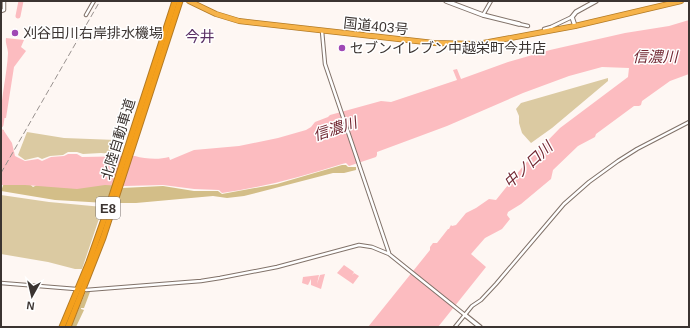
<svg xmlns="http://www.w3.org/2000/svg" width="690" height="328" font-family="Helvetica,'Noto Sans JP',sans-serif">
  <rect width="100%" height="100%" fill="#fef7f3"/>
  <g fill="#dbcaa2">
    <polygon points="608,78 608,81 552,128 531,143 522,133 519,123 519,116 516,109 521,103"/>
    <polygon points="27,132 64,138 116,140 114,154 101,153 83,154 77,152 68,152 63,155 50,156 42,159 38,157 25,160 18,155"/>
    <polygon points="1,195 49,202 103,207 82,269 75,269 48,262 1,254"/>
  </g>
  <g fill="#d3be88">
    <polygon points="342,165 346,165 348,167 356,167 356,170 344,173 333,173 244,196 227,198 213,196 136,203 117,203 122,188 163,186 194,191 218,191 222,194 277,184"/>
    <polygon points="27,182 33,187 39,184 113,184 106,203 55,200 1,191 4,183"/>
    <polygon points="86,291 89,291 90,292 84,308 81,308 81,309 84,310 76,327 71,327"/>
  </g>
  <g fill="#fcbcc0">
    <path d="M689,20V74L670,81L642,101L641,105L639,106H634L596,134L595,137L578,146L553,170L551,179L521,204L508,212L507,215L510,219L502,229L485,238L471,254L486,267L438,327H368L430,250V247L433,243H437L448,229H449L451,225L452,226L456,225L466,213L476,208L489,199L496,200L524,165L560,128L628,77L629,68L602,67L569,76L523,93L447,126L377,152V155L376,157L349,166L346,163L342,164C302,177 263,187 222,193L219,190L194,189L163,185L125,186L105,185L77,189L25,185H1V129L4,130V131L12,143L15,156L25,161L38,159L42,161L51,157L64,156L68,154H77L82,157L135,156C145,159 159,160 169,157L170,160L194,150L239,146L278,138L306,130L311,127L315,122L328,117L330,115L381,101L391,102L457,80L453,70L457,69L461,79L508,62L550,50L625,33L669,26Z"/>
    <path d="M6,38L24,40L21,47L26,51L14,67L6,118H1C1,96 7,75 8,53C8,48 5,43 6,38Z"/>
    <polygon points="344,265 354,272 352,275 354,273 359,276 353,284 337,273"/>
    <polygon points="325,274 321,289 311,285 311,279 308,285 302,283 303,277 319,275 317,284 320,275"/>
  </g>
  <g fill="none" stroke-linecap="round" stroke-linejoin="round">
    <g stroke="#fcbcc0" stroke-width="5">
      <polyline points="18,16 21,1"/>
      <polyline points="1,125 3,111"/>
    </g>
    <g stroke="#817269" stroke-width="4.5">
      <g id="minor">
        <polyline points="1,11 4,10 4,1"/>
        <polyline points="86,15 94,1"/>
        <polyline points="483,15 491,1"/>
        <polyline points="519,24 528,26"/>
        <polyline points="544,29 551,27 572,17"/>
        <polyline points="322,31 325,64 389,253"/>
        <polyline points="1,283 76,289"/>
        <polyline points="86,290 201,281 220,278 277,267 359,245 372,247 389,254 465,315"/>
        <polyline points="455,327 472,306 481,300 496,284 564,204 589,182 618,161 637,149 689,122"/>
      </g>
    </g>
    <g stroke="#817269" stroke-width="5.5">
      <g id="tertiary">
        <polyline points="446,1 483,15 519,24"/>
        <polyline points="575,26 572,17 576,12 596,1"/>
        <polyline points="465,315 480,327"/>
      </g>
    </g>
    <g stroke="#b37a24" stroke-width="6">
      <polyline id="trunk" points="189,1 216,14 239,21 434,43 478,44 575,26 681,1"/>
    </g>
    <g stroke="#b37a24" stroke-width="7">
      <g id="motorway">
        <polyline points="62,327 89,262 108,208 175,1"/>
        <polyline points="68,327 103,238 180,1"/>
      </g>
    </g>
    <use href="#minor" stroke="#fff" stroke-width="2.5"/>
    <use href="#tertiary" stroke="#fff" stroke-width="3.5"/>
    <use href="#trunk" stroke="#f6b34a" stroke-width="4.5"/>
    <use href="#motorway" stroke="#f4a01d" stroke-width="5"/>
    <polyline stroke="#99928f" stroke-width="1" stroke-dasharray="6 3" stroke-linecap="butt" points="1,173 100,1"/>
  </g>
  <g fill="#9f48b5" stroke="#fff" stroke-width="1.5">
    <circle cx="15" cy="33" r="4"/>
    <circle cx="342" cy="48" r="4"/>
  </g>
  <g text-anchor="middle" stroke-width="3" stroke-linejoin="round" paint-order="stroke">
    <rect fill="#fff" stroke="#76716f" stroke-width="1" x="96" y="197" width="24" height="22" rx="3"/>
    <g font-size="13" font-weight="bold" fill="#3b3431">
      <text x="108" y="213">E8</text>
    </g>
    <g font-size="14" fill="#3b3431" stroke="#fff">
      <text transform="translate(376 26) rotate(6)" y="5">国道403号</text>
      <text transform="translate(118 139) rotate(-73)" y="5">北陸自動車道</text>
    </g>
    <g font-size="14" fill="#3b3431" stroke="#fff" text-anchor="start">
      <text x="23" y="38">刈谷田川右岸排水機場</text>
      <text x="350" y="53">セブンイレブン中越栄町今井店</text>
    </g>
    <g font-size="15" fill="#5a3065" stroke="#fff">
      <text x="200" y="42">今井</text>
    </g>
    <g font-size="15" font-style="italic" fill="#722833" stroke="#fff">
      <text x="655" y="62">信濃川</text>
      <text transform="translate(335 129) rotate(-18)" y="5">信濃川</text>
      <text transform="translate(528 165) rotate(-43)" y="5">中ノ口川</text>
    </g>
  </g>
  <rect width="690" height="328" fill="none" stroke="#3b3431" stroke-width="4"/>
  <g transform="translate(32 296) rotate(188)" stroke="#ffffff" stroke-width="3" paint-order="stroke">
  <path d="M0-3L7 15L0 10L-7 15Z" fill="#3b3431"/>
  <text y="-6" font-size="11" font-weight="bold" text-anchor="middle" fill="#3b3431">N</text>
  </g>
</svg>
